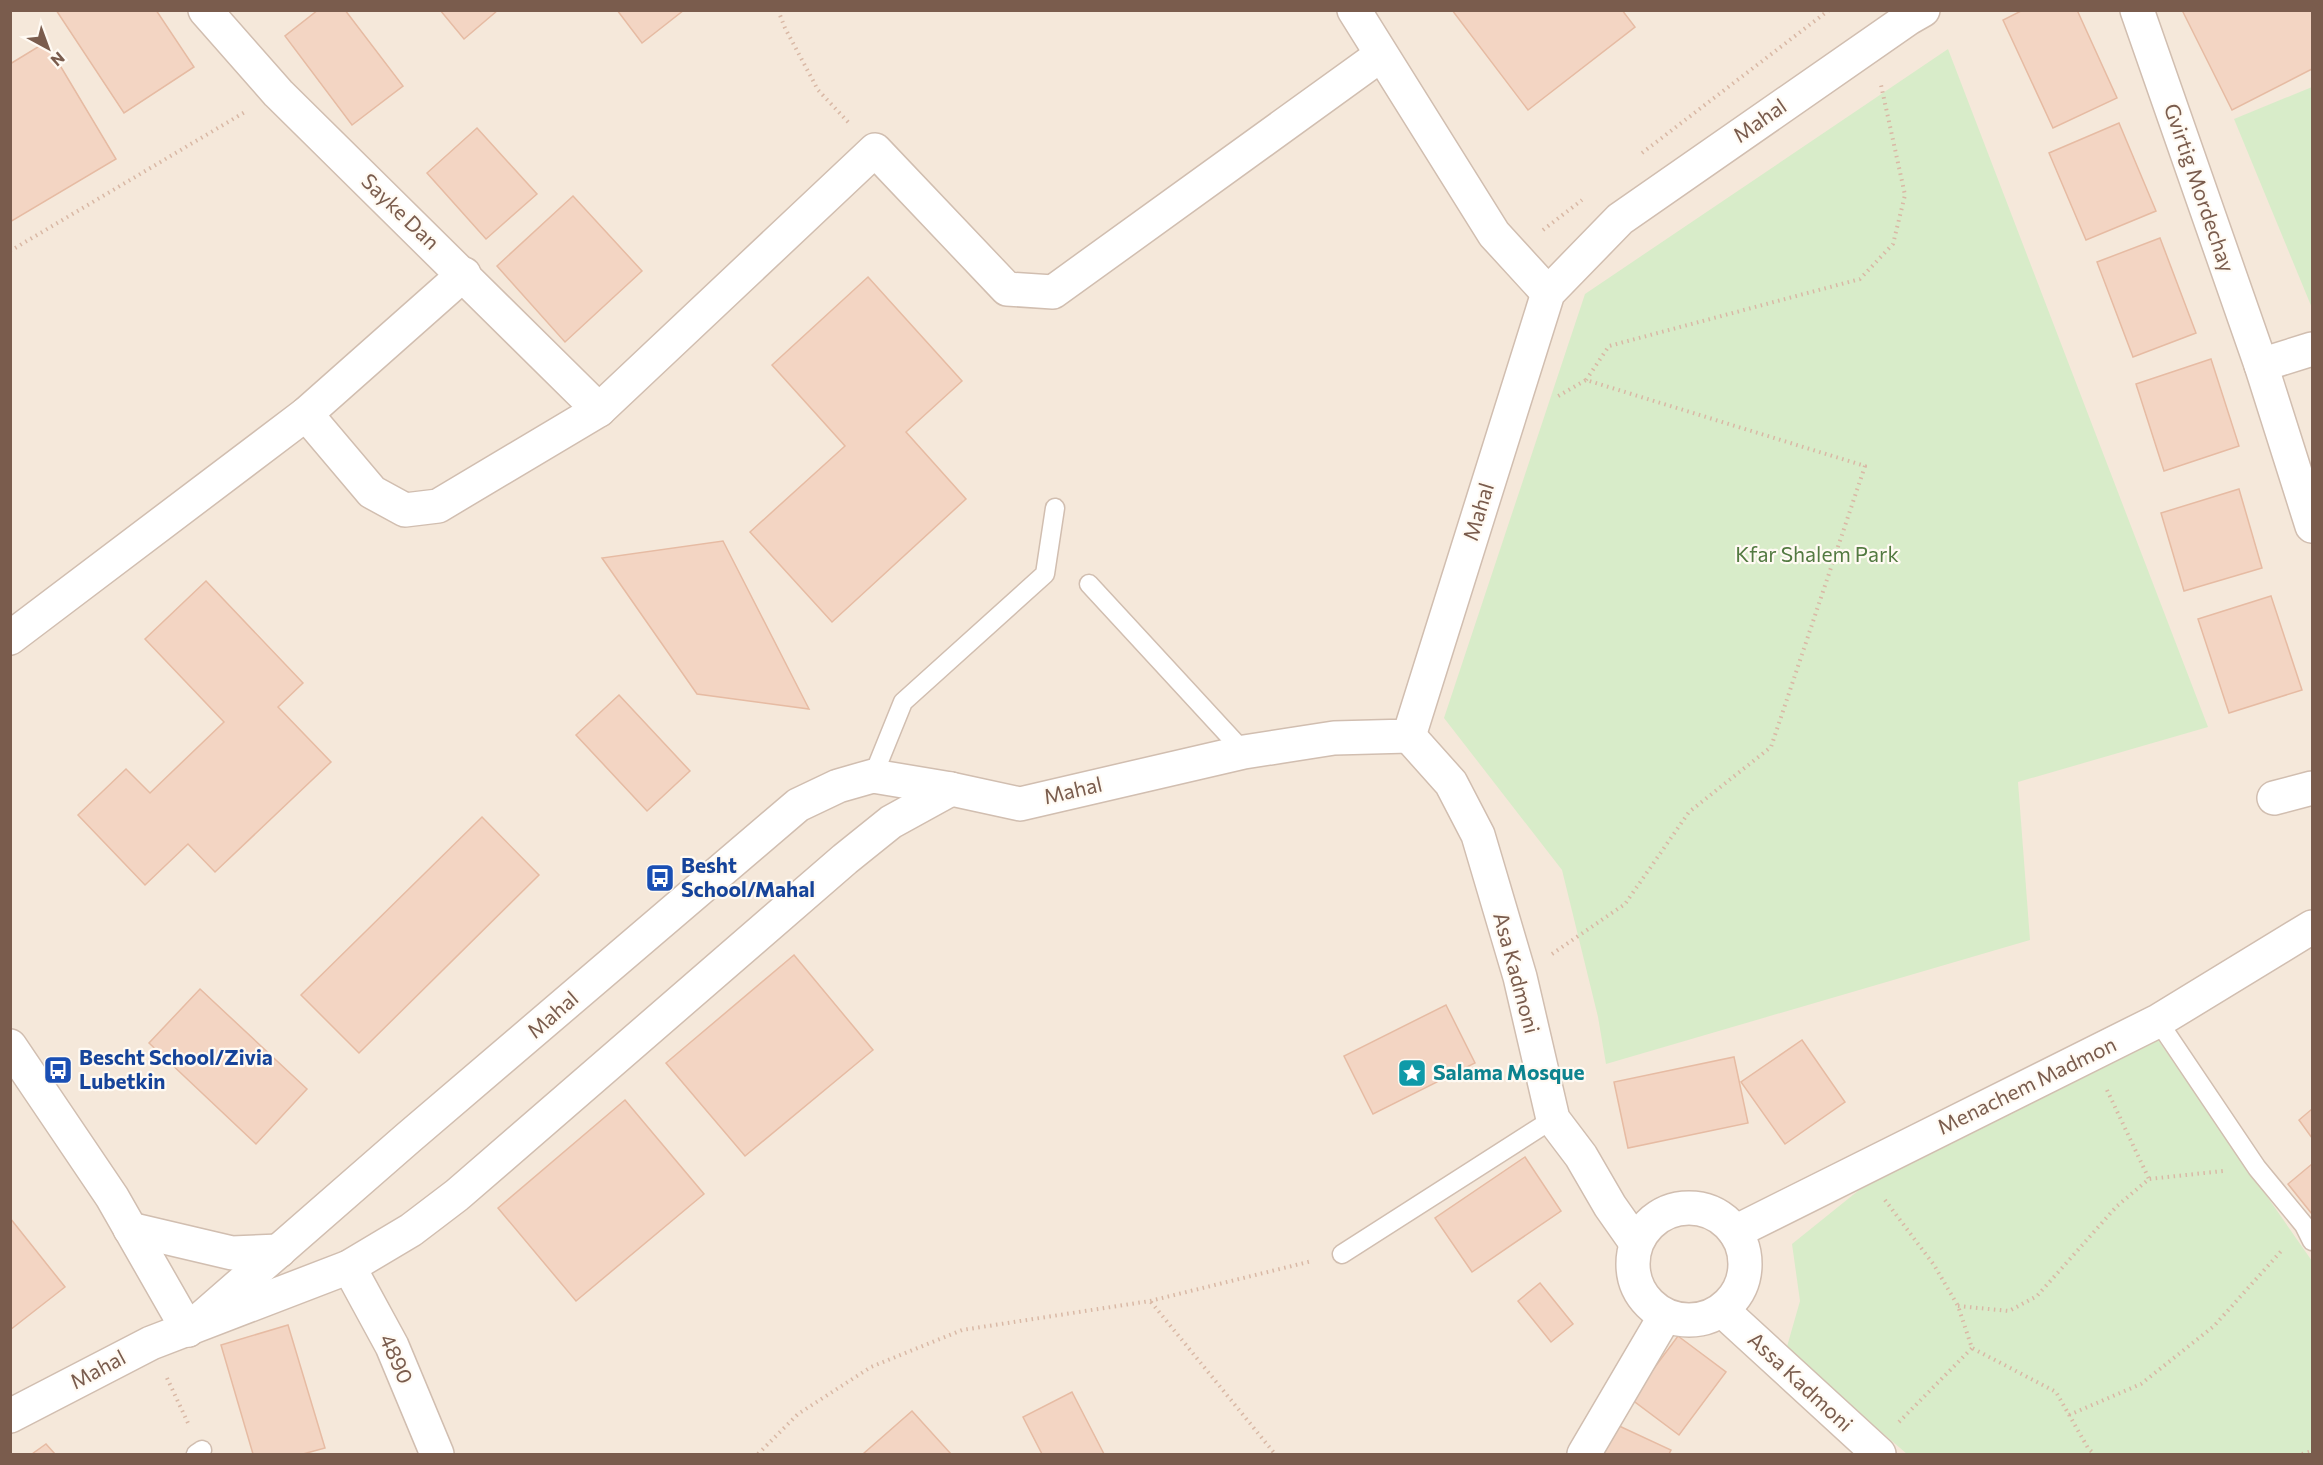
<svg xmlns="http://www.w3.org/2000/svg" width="2323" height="1465" font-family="Commissioner,sans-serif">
  <rect width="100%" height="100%" fill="#fdf6ec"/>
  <rect fill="#f5e8da" x="11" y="11" width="2301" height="1443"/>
  <g fill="#d8ecc9">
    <polygon points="1948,49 2208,727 2018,782 2030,940 1606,1064 1598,1017 1562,870 1444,718 1585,294"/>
    <polygon points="2312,87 2312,308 2234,119"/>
    <polygon points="2156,1037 2312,1261 2312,1454 1907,1454 1786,1350 1800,1301 1792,1244 1879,1174"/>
  </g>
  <g fill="#f3d5c3" stroke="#e6bba3" stroke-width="1.5">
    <polygon points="56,10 156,10 194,67 124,113"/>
    <polygon points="318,10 345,10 403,86 352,125 285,36"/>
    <polygon points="440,10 498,10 464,39"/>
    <polygon points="617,10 684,10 642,43"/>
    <polygon points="1452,10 1622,10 1635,27 1528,110"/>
    <polygon points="2023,10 2077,10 2117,98 2053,128 2003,20"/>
    <polygon points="2182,10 2312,10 2312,69 2232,110"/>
    <polygon points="46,42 116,159 10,222 10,64"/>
    <polygon points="2119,123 2156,211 2086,240 2049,153"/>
    <polygon points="477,128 537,194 486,239 427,173"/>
    <polygon points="573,196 642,271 565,342 497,266"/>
    <polygon points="2160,238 2196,333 2133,357 2097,262"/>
    <polygon points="868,277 962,381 906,432 966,499 832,622 750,532 845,446 772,365"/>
    <polygon points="2211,359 2239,446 2164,471 2136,384"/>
    <polygon points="2239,489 2262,568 2184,591 2161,513"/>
    <polygon points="723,541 809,709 697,694 602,558"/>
    <polygon points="206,581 303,683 278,707 331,762 215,872 188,844 145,885 78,815 126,769 150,793 224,722 145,639"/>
    <polygon points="2271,596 2302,690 2229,713 2198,619"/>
    <polygon points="619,695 690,771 647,811 576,735"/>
    <polygon points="482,817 539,875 359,1053 301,995"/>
    <polygon points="794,955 873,1050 745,1156 666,1063"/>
    <polygon points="200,989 307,1089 256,1144 149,1043"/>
    <polygon points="1446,1005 1475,1063 1373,1114 1344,1056"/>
    <polygon points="1802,1040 1845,1102 1785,1144 1741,1082"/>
    <polygon points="1734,1057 1748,1123 1628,1148 1614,1082"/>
    <polygon points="625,1100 704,1194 576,1301 498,1208"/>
    <polygon points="2312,1109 2312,1138 2299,1120"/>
    <polygon points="1525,1157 1561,1211 1472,1272 1435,1218"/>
    <polygon points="2312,1164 2312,1214 2288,1184"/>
    <polygon points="10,1218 65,1287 10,1330"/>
    <polygon points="1540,1283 1573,1324 1551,1342 1518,1301"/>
    <polygon points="288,1325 325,1448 303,1454 253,1454 221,1345"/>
    <polygon points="1678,1336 1726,1372 1679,1435 1631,1399"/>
    <polygon points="1072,1392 1104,1454 1042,1454 1023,1417"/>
    <polygon points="912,1411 951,1454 863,1454"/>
    <polygon points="1617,1425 1671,1450 1669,1454 1603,1454"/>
    <polygon points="46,1444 55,1454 32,1454"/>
  </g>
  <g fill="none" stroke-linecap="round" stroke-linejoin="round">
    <g stroke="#d1beb0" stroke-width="21">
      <g id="service">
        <polyline points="1089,584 1244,752"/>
        <polyline points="873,776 903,702 1045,574 1055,508"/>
        <polyline points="2158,1021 2257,1168 2304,1225 2312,1241"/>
        <polyline points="1342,1254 1553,1119"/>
        <polyline points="196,1454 202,1450"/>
      </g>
    </g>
    <g stroke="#d1beb0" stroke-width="36">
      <g id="minor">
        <polyline points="205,10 278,93 599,410"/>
        <polyline points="1354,10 1494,234 1548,293"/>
        <polyline points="2137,10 2261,365 2312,526"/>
        <polyline points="2261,365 2312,349"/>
        <polyline points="306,414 372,492 405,510 438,506 599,410 875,150 1007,289 1053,292 1381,55"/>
        <polyline points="10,638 306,414 464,274"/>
        <polyline points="1409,736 1451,783 1478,835 1520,977 1553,1119 1581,1156 1610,1206 1636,1243"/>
        <polyline points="2274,798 2312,788"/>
        <polyline points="10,1046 112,1197 188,1330"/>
        <circle cx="1689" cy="1264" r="56"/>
        <polyline points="130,1229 232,1253 279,1251"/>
        <polyline points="1735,1232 2158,1021 2312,927"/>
        <polyline points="349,1267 392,1346 437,1454"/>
        <polyline points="1722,1310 1879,1454"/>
        <polyline points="188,1330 408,1138 798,805 838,786 873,776 951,789 1020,804 1244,752 1334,738 1409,736 1548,293 1620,219 1909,18 1923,10"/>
        <polyline points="10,1416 151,1343 349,1267 411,1230 457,1195 845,859 891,822 951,789"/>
        <polyline points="1584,1454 1665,1316"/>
      </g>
    </g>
    <g stroke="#d9b8a5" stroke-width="4" stroke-dasharray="1.5 4.5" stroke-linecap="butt">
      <polyline points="778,10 785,28 818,90 849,123"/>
      <polyline points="1642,153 1829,10"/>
      <polyline points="1543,230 1582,200"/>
      <polyline points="10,251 245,112"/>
      <polyline points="1586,380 1609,346 1860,279 1893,244 1905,195 1881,85"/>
      <polyline points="1552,954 1625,904 1689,812 1771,747 1865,466 1586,380 1555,398"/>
      <polyline points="2107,1090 2149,1179"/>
      <polyline points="1885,1200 1934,1265 1958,1306 1972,1348 2056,1392 2088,1448 2094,1454"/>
      <polyline points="1151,1302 1275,1454"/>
      <polyline points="1958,1306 2009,1311 2037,1296 2117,1206 2149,1179 2223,1171"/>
      <polyline points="167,1378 188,1423"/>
      <polyline points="2069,1415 2141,1384 2214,1326 2283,1249"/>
      <polyline points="1899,1422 1972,1348"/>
      <polyline points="758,1454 798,1414 871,1367 962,1330 1150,1301 1312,1261"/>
      <polyline points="2302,1454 2312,1451"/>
    </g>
    <use href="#service" stroke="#fff" stroke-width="18"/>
    <use href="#minor" stroke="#fff" stroke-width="33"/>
  </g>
  <defs>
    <g id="bus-square" transform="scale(1.5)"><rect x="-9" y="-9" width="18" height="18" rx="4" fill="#1a4fb4" stroke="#fffaf3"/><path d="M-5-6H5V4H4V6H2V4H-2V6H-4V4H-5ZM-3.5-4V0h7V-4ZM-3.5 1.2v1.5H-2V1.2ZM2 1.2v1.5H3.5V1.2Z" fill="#fff"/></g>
    <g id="sight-square" transform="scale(1.5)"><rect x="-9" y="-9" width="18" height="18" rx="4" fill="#0f9aa8" stroke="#fffaf3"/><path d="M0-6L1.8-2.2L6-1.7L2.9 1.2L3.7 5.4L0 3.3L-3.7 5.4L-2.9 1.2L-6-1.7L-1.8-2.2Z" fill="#fff"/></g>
  </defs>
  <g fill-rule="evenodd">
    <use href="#bus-square" x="660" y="878"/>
    <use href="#bus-square" x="58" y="1070"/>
    <use href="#sight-square" x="1412" y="1073"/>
  </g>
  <g text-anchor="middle" stroke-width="4.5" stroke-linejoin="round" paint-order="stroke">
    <g font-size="21" fill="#7a5c4d" stroke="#fffaf3">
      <text transform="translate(1760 121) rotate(-35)" y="7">Mahal</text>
      <text transform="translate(2199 188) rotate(71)" y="7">Gvirtig Mordechay</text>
      <text transform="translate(400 212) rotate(44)" y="7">Sayke Dan</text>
      <text transform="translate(1479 512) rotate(-73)" y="7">Mahal</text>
      <text transform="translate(1073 791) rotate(-13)" y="7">Mahal</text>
      <text transform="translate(1516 973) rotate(75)" y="7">Asa Kadmoni</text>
      <text transform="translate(553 1015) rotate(-41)" y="7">Mahal</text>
      <text transform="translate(2027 1086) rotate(-26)" y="7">Menachem Madmon</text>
      <text transform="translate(396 1359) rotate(66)" y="7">4890</text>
      <text transform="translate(98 1370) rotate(-28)" y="7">Mahal</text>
      <text transform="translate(1800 1382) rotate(43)" y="7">Assa Kadmoni</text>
    </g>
    <g font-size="21" fill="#537a41" stroke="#fffaf3">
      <text x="1817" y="562">Kfar Shalem Park</text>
    </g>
    <g font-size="21" font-weight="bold" fill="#164399" stroke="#fffaf3" text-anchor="start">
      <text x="681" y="873">Besht<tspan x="681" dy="24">School/Mahal</tspan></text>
      <text x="79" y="1065">Bescht School/Zivia<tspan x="79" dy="24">Lubetkin</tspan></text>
    </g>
    <g font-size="21" font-weight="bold" fill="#0d838f" stroke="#fffaf3" text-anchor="start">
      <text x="1433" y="1080">Salama Mosque</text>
    </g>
  </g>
  <rect width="2323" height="1465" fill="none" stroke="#7a5c4d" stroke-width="24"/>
  <g transform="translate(48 48) rotate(139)" stroke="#fffaf3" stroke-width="4.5" paint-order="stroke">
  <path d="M0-4.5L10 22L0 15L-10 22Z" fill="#7a5c4d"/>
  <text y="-9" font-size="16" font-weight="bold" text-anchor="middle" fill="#7a5c4d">N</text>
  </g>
</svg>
